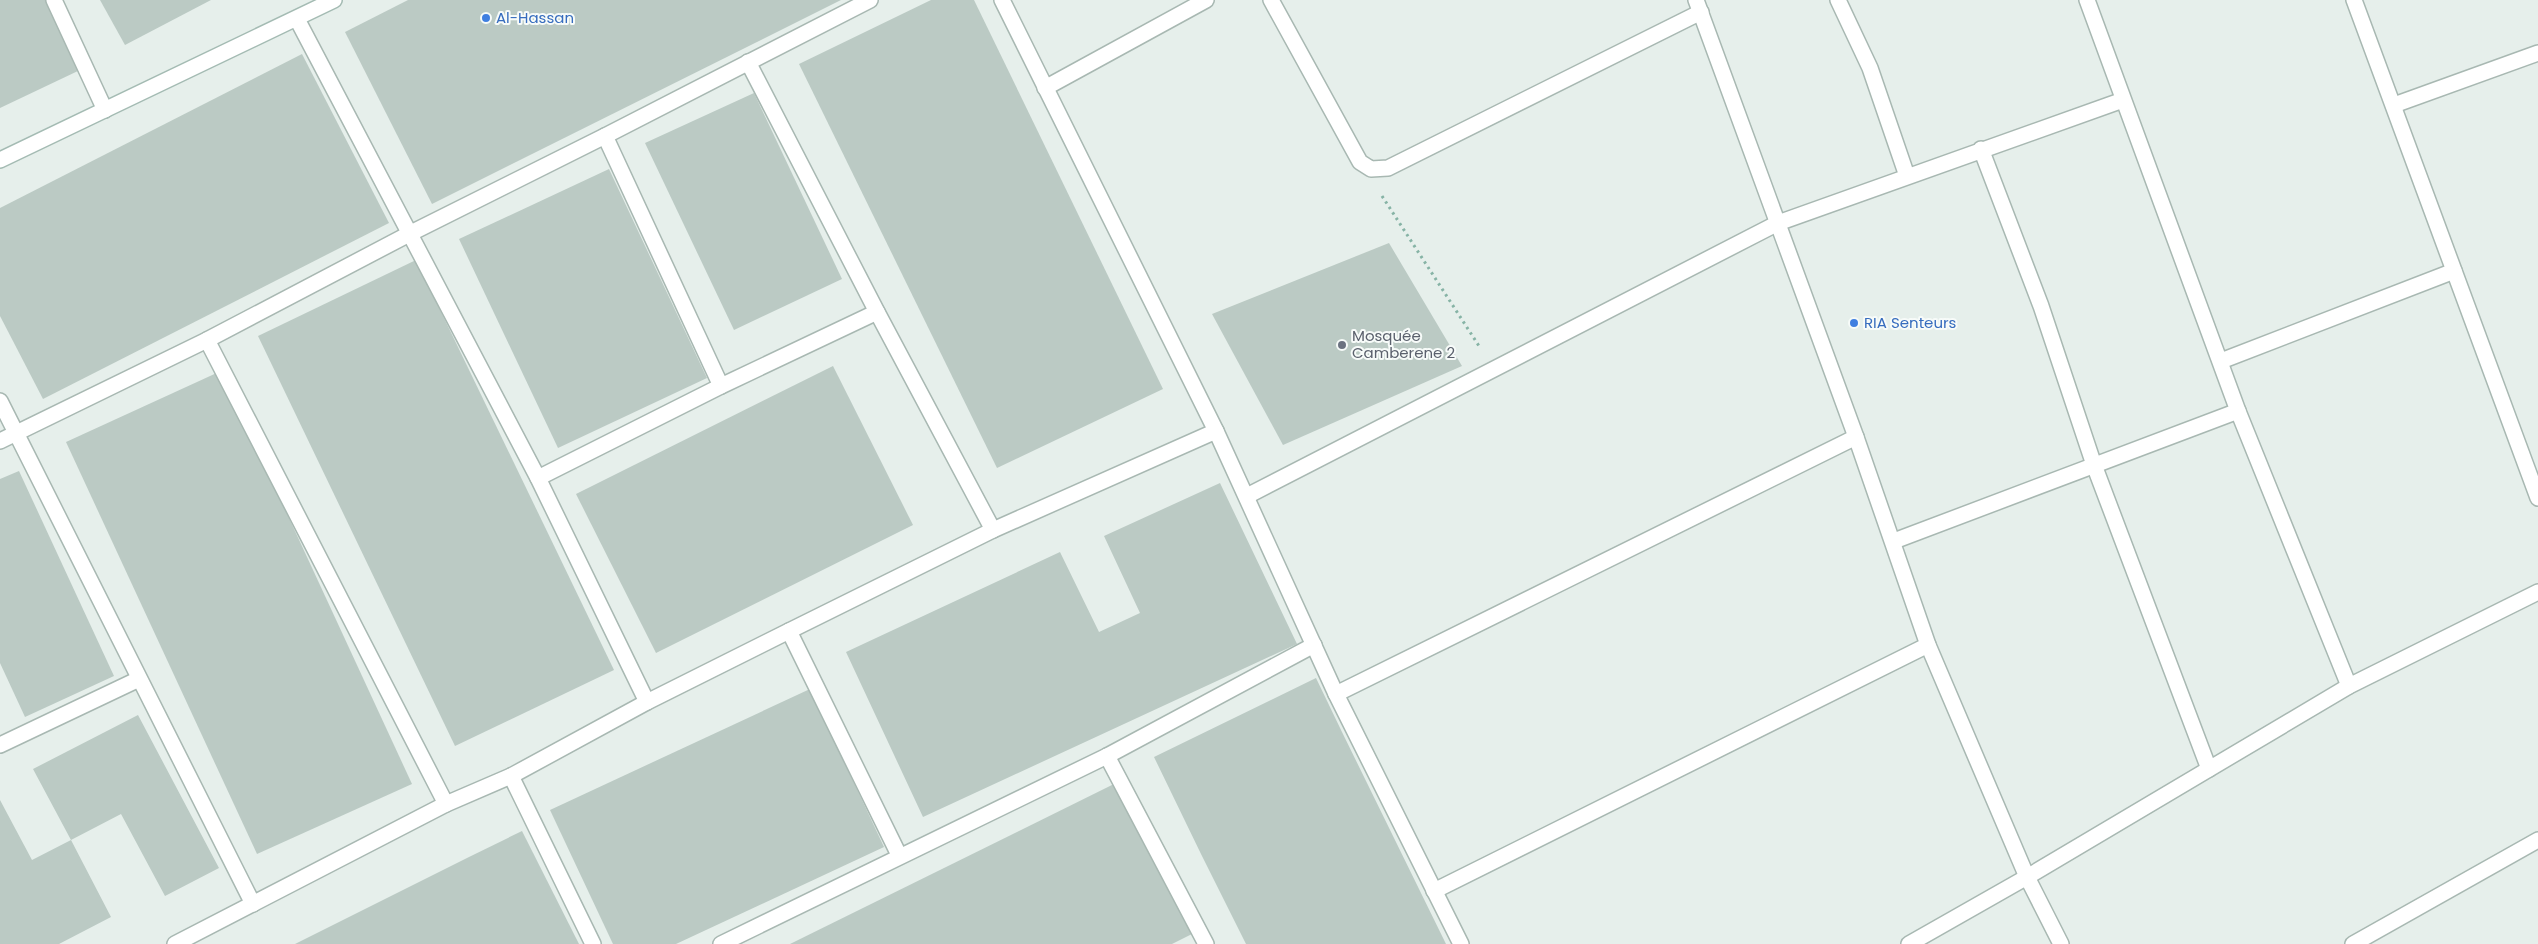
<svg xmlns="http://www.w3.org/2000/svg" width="2538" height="944" font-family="Poppins,sans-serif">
  <rect width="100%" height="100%" fill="#e6efeb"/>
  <g fill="#bbcac4">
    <polygon points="0,0 46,0 80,70 0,108"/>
    <polygon points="100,0 211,0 125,45"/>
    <polygon points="408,0 841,0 432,204 345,32"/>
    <polygon points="931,0 974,0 1163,389 997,468 799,64"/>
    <polygon points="302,54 389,223 43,399 0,316 0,208"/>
    <polygon points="754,93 842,279 734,330 645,143"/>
    <polygon points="609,169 707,378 558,448 459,239"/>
    <polygon points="1389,243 1462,366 1283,445 1212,314"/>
    <polygon points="416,260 614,670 455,746 258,336"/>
    <polygon points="833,366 913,525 656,653 576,494"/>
    <polygon points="221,371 412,784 257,854 66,442"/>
    <polygon points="19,471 114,676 25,717 0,663 0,479"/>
    <polygon points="1220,483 1297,644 923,817 846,652 1060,552 1099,632 1140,613 1104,536"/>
    <polygon points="1316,678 1341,730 1446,944 1246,944 1201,854 1154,757"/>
    <polygon points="810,689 884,847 676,944 613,944 550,810"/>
    <polygon points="138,715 219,868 165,896 121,814 71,840 33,769"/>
    <polygon points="1116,783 1192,934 1172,944 790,944"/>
    <polygon points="0,800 32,860 71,840 111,917 59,944 0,944"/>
    <polygon points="522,831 579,944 295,944 469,857"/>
  </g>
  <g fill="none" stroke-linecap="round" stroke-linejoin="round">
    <g stroke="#a8b8b2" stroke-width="18">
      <g id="minor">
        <polyline points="54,0 105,110"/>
        <polyline points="1002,0 1216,431 1336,694 1461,944"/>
        <polyline points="1271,0 1360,162 1371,169 1388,168 1701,12"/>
        <polyline points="1696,0 1856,437 1928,645 2027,877 2061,944"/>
        <polyline points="1838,0 1870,68 1907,176"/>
        <polyline points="2087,0 2238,411 2349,686"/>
        <polyline points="2354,0 2538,498"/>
        <polyline points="297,19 538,478 647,702"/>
        <polyline points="748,62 877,312 993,530"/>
        <polyline points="1045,88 1206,0"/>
        <polyline points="2394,105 2538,53"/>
        <polyline points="605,136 721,386"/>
        <polyline points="1981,149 2041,306 2094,465 2209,769"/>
        <polyline points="207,340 446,804"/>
        <polyline points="2221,361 2454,271"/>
        <polyline points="0,401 253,904"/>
        <polyline points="0,441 207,340 411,233 605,136 870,0"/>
        <polyline points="538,478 721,386 877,312"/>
        <polyline points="1247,496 1778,223 2123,100"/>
        <polyline points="1894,541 2238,411"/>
        <polyline points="789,631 899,855"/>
        <polyline points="1336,694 1856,437"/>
        <polyline points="0,745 139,679"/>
        <polyline points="1107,756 1206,944"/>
        <polyline points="511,776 593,944"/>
        <polyline points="1434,891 1928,645"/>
        <polyline points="175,944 446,804 511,776 647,702 789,631 993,530 1216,431"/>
        <polyline points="721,944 1107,756 1314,645"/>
        <polyline points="1909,944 2027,877 2349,686 2538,592"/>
        <polyline points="2353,944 2538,840"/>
      </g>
    </g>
    <g stroke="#a4bbb3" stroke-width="18">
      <polyline id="secondary" points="0,160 334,0"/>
    </g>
    <polyline stroke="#86b3a5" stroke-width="3" stroke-dasharray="2.5 4" stroke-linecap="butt" points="1382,196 1479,346"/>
    <use href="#minor" stroke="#fff" stroke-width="15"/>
    <use href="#secondary" stroke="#fff" stroke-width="15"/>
  </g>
  <g fill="#3f7fe0" stroke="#f7fbf9" stroke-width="2">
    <circle cx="486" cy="18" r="5"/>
    <circle cx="1854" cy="323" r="5"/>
  </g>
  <circle fill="#6b7280" stroke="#f7fbf9" stroke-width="2" cx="1342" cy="345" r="5"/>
  <g text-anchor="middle" stroke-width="4" stroke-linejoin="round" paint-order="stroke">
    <g font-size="15" fill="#366cbe" stroke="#f7fbf9" text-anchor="start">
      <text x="496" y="23">Al-Hassan</text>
      <text x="1864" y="328">RIA Senteurs</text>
    </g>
    <g font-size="15" fill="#5b616d" stroke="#f7fbf9" text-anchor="start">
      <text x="1352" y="341">Mosquée<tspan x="1352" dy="17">Camberene 2</tspan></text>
    </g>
  </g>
</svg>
